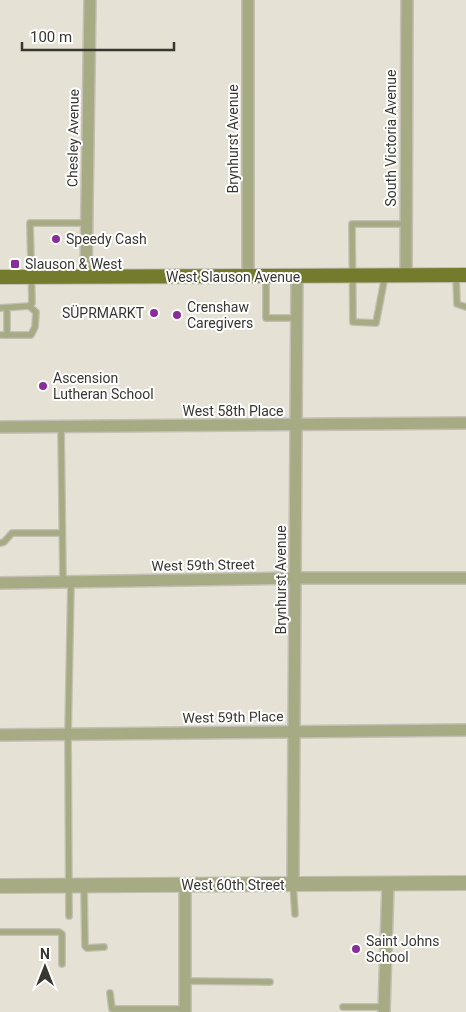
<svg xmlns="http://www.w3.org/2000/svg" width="466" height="1012" font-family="Roboto,sans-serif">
  <rect width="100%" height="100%" fill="#e6e1d5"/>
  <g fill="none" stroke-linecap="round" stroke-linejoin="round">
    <g stroke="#c3bfb4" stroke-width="8">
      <g id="service">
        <polyline points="456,275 457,304 466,307"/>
        <polyline points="385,276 376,323 353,322 352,224 406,224"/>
        <polyline points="266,277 266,318 296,318"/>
        <polyline points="0,308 29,306 32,303 30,223 87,223"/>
        <polyline points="7,308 7,335"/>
        <polyline points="0,335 31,335 35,327 36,312 29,306"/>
        <polyline points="61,426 63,582"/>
        <polyline points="0,543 4,542 12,533 62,533"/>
        <polyline points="293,884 295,914"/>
        <polyline points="84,886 85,946 87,948 104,947"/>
        <polyline points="69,916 68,735 71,582"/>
        <polyline points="0,932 59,932 62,934 62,964"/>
        <polyline points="185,981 270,982"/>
        <polyline points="110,993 112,1009 185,1009"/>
        <polyline points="343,1007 384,1007"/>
      </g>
    </g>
    <g stroke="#c3bfb4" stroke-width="14">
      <g id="minor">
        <polyline points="248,0 248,277"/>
        <polyline points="406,276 407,0"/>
        <polyline points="86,277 90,0"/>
        <polyline points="0,427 466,423"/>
        <polyline points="0,583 296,578 466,578"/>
        <polyline points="0,735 466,730"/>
        <polyline points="293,884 297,277"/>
        <polyline points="185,885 185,1012"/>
        <polyline points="384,1012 388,883"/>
      </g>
    </g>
    <g stroke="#c3bfb4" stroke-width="16">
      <polyline id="tertiary" points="0,886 466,883"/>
    </g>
    <g stroke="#c3bfb4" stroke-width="16">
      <polyline id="primary" points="0,277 466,275"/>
    </g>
    <use href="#service" stroke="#a6ab84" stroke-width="5.5"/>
    <use href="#minor" stroke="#a6ab84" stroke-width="11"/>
    <use href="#tertiary" stroke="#a6ab84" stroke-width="14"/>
    <use href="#primary" stroke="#757b2c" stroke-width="14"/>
  </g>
  <g fill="#892e99" stroke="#fff" stroke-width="2">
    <circle cx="56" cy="239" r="5"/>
    <rect x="10" y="259" width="10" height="10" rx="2.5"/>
    <circle cx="154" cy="313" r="5"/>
    <circle cx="177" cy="315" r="5"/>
    <circle cx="43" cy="386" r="5"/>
    <circle cx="356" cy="949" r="5"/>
  </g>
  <g text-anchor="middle" stroke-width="4" stroke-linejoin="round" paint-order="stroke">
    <g font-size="14" fill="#383631" stroke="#fff">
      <text transform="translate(73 138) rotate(-89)" y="5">Chesley Avenue</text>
      <text transform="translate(391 138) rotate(-90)" y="5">South Victoria Avenue</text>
      <text transform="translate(233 139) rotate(-90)" y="5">Brynhurst Avenue</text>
      <text x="233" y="282">West Slauson Avenue</text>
      <text x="233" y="416">West 58th Place</text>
      <text transform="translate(203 565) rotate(-1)" y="5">West 59th Street</text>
      <text transform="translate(281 580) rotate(-90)" y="5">Brynhurst Avenue</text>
      <text transform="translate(233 717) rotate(-1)" y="5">West 59th Place</text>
      <text x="233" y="890">West 60th Street</text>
    </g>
    <g font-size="14" fill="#383631" stroke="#fff" text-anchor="start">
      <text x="66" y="244">Speedy Cash</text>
      <text x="25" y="269">Slauson &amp; West</text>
      <text x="187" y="312">Crenshaw<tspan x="187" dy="16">Caregivers</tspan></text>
      <text x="144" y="318" text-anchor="end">SÜPRMARKT</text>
      <text x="53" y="383">Ascension<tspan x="53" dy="16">Lutheran School</tspan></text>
      <text x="366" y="946">Saint Johns<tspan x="366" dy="16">School</tspan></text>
    </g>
  </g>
  <g transform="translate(45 967)" stroke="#ffffff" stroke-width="4" paint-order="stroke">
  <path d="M0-4L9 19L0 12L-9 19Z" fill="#383631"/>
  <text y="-8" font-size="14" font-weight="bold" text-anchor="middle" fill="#383631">N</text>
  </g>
  <path d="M22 42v8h152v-8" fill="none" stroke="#383631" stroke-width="2.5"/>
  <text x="30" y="42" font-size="15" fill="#383631" stroke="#ffffff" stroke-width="4" paint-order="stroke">100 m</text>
</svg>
